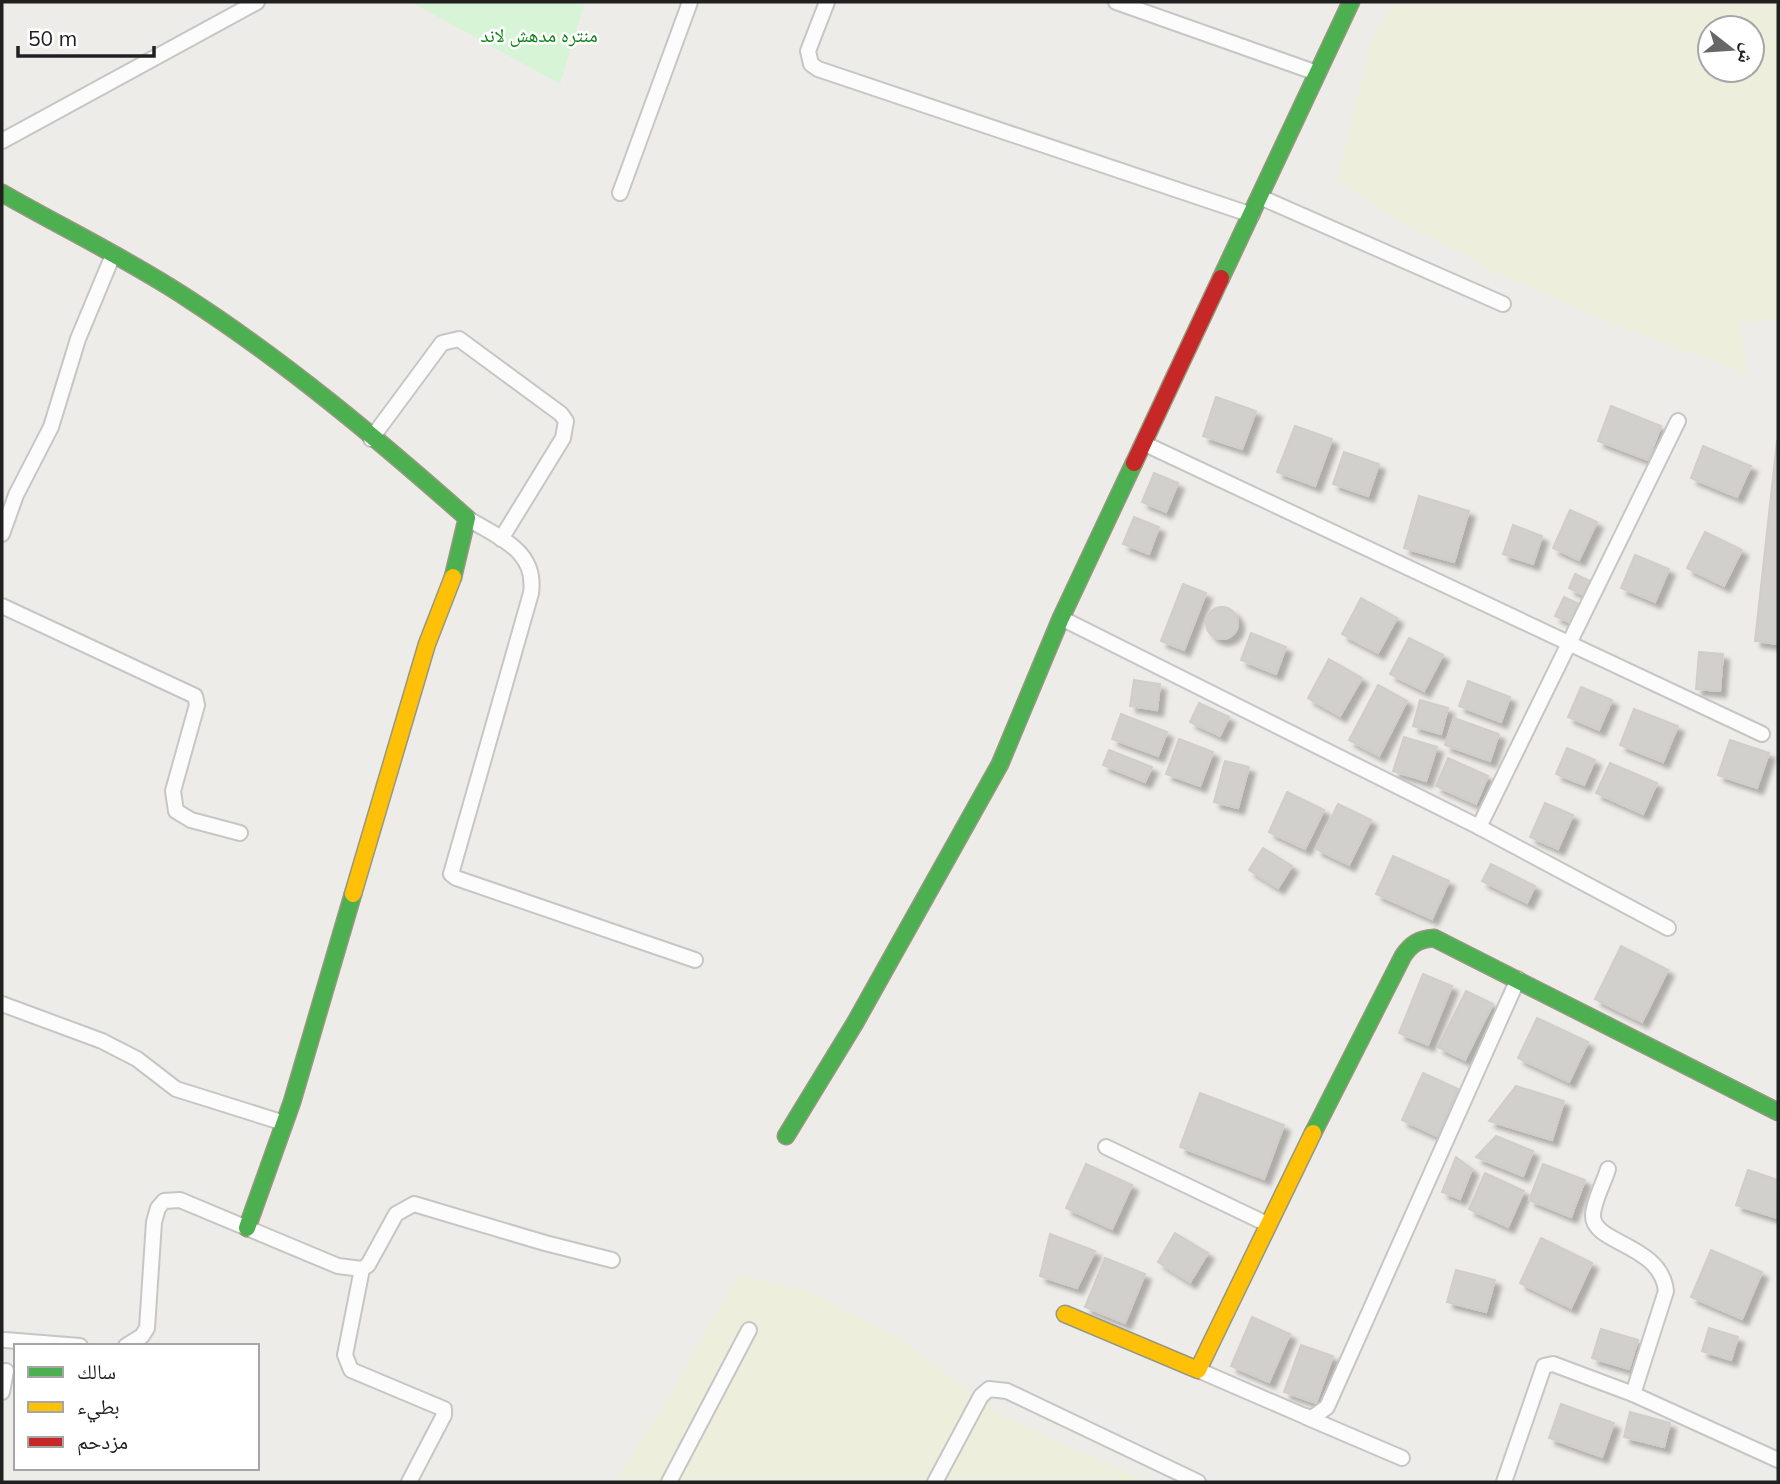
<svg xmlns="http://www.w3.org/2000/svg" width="1780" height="1484" font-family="Mulish,'Noto Naskh Arabic',sans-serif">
  <defs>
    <filter id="shadow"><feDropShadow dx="6" dy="6" stdDeviation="2" flood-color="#0004"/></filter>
  </defs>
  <rect width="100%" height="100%" fill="#eeece8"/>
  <g fill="#edeedc" fill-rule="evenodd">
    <path d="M1397,2H1778V319L1739,323L1748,374L1618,326L1504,276L1406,225L1337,182L1372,37ZM1710,28H1752V70H1710Z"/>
    <polygon points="738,1275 809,1291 898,1338 1006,1418 1149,1482 614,1482 665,1404"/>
  </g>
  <polygon fill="#d7f4d6" points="411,2 585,2 560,84"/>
  <g fill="#d2d0cd" stroke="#d1cdc9" stroke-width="2" filter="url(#shadow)">
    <polygon points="1216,397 1256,411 1242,449 1203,436"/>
    <polygon points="1611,406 1661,426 1648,460 1598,441"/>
    <polygon points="1295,426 1332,439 1315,486 1277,472"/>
    <polygon points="1777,441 1778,441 1778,644 1755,641"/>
    <polygon points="1703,446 1751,466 1737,497 1691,478"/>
    <polygon points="1344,452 1379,464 1368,496 1333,484"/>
    <polygon points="1154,473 1178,483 1166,512 1142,502"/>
    <polygon points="1419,496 1469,511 1454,562 1404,548"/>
    <polygon points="1570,510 1597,522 1579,560 1553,548"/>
    <polygon points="1134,517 1159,527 1149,554 1123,544"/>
    <polygon points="1513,525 1542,536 1533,564 1503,554"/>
    <polygon points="1705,532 1742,550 1724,586 1687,568"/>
    <polygon points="1635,555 1669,569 1655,602 1621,588"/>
    <polygon points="1575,574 1590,581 1583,595 1569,588"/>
    <polygon points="1183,584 1206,593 1184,650 1161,641"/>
    <polygon points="1564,597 1579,604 1571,623 1555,616"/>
    <polygon points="1361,598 1397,618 1378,653 1342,634"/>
    <circle cx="1222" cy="623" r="16"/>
    <polygon points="1251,633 1286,647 1276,674 1241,660"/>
    <polygon points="1409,638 1443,655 1424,691 1390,674"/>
    <polygon points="1699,652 1723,654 1720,691 1696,689"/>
    <polygon points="1329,659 1362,678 1340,716 1308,698"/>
    <polygon points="1134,680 1160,684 1157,710 1130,706"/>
    <polygon points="1468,681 1510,697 1501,722 1459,706"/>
    <polygon points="1378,685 1407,701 1379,756 1349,740"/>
    <polygon points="1581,687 1612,700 1599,730 1568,717"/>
    <polygon points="1420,700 1448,708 1441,734 1413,726"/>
    <polygon points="1199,703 1229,717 1220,736 1190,722"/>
    <polygon points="1634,709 1678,726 1663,762 1620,745"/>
    <polygon points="1121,714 1167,732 1158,756 1112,739"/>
    <polygon points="1454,718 1499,734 1490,761 1445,745"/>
    <polygon points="1404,737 1437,747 1426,781 1393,771"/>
    <polygon points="1179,739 1213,752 1200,786 1166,774"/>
    <polygon points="1730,740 1769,753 1757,788 1718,775"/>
    <polygon points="1567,748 1595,760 1584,785 1556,774"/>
    <polygon points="1109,750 1152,767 1145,782 1103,765"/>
    <polygon points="1448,758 1488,776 1476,804 1436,786"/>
    <polygon points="1225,761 1249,767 1238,808 1214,802"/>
    <polygon points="1610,763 1657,783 1643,814 1596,793"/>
    <polygon points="1287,792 1324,810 1305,849 1269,832"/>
    <polygon points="1545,803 1573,815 1558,849 1530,837"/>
    <polygon points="1338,804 1371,820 1349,865 1316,849"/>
    <polygon points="1263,848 1292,866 1278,888 1249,870"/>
    <polygon points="1393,856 1449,881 1432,919 1376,894"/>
    <polygon points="1491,864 1535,886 1527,903 1482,881"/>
    <polygon points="1621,946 1668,970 1642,1022 1595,999"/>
    <polygon points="1423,974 1452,986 1428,1045 1399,1033"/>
    <polygon points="1466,991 1493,1004 1465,1060 1438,1047"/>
    <polygon points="1537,1018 1588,1042 1569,1082 1518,1058"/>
    <polygon points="1423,1073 1458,1089 1437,1136 1402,1120"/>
    <polygon points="1516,1086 1564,1101 1552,1140 1489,1121"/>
    <polygon points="1200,1093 1284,1125 1264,1179 1180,1147"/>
    <polygon points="1496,1136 1533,1151 1523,1176 1476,1157"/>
    <polygon points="1456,1157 1472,1169 1460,1199 1442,1192"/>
    <polygon points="1086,1164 1132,1185 1112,1229 1066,1208"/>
    <polygon points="1543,1164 1585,1180 1571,1217 1529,1200"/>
    <polygon points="1748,1170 1778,1180 1777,1218 1736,1205"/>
    <polygon points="1485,1173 1524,1191 1508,1227 1469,1209"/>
    <polygon points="1175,1233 1208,1253 1190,1282 1158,1262"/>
    <polygon points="1050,1234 1095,1251 1077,1288 1040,1276"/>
    <polygon points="1541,1238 1592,1263 1571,1308 1520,1283"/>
    <polygon points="1711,1250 1762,1272 1742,1319 1691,1297"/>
    <polygon points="1105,1258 1145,1274 1125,1323 1085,1307"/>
    <polygon points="1456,1270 1495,1280 1486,1312 1447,1302"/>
    <polygon points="1252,1317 1290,1334 1269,1382 1231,1366"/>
    <polygon points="1709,1328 1738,1337 1731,1360 1702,1351"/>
    <polygon points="1601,1329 1638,1340 1629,1369 1592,1358"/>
    <polygon points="1301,1345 1333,1356 1316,1403 1284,1392"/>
    <polygon points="1561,1404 1614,1423 1602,1457 1549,1438"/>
    <polygon points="1630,1412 1670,1423 1664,1447 1624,1437"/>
  </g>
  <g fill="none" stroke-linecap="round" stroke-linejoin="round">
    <g stroke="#c7c6c4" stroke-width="18">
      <g id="street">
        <polyline points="827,2 808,51 811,64 818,69 1252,215"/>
        <polyline points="1116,2 1317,73"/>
        <polyline points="2,141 257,2"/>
        <polyline points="620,193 690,2"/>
        <polyline points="1260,197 1503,304"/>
        <polyline points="371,439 442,343 459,339 561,414 566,421 563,438 501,539"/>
        <polyline points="1143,443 1762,734"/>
        <path d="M467,518C499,538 537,550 531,593L451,874L456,878L695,960"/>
        <polyline points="2,534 16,495 51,427 78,339 113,255"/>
        <polyline points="2,606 195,696 197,705 173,791 176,811 191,820 240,833"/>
        <polyline points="1061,618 1479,827 1678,421"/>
        <polyline points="1479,827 1668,928"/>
        <polyline points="2,1004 102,1041 137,1059 176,1089 284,1123"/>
        <polyline points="1106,1147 1267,1224"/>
        <polyline points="5,1340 80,1346"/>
        <polyline points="126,1346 142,1336 147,1328 154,1222 158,1208 164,1201 180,1200 338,1266 362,1269"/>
        <polyline points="1198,1370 1302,1415 1312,1418 1327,1407 1518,979"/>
        <polyline points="2,1392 6,1371"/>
        <polyline points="1633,1394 1778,1460"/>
        <polyline points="1306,1417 1402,1458"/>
        <polyline points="409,1482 444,1415 444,1409 351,1370 345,1355 362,1269 368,1265 396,1214 414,1204 545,1243 612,1260"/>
        <polyline points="669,1482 749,1330"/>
        <polyline points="935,1482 981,1396 989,1389 1007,1391 1198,1482"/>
        <path d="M1504,1482L1544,1366L1553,1364L1633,1394L1666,1291C1661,1244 1593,1244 1593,1216C1593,1202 1604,1183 1608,1169"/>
      </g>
    </g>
    <g stroke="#979880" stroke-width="19">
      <g id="fast">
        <path d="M2,193C63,228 128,259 187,298C286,362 379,440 467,518L453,577"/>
        <polyline points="1221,278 1351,2"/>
        <path d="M1313,1133L1403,956C1411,944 1419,939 1434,938L1778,1112"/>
        <polyline points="786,1136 855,1023 1000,764 1061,618 1134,463"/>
        <polyline points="247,1228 292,1102 353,894"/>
      </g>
    </g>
    <g stroke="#979880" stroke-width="19">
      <g id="slow">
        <polyline points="353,894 427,644 453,577"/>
        <polyline points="1065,1314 1198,1370 1313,1133"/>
      </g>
    </g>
    <g stroke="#979880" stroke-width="19">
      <polyline id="jam" points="1134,463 1221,278"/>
    </g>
    <use href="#street" stroke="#fcfcfc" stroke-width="14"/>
    <use href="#fast" stroke="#4caf50" stroke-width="16"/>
    <use href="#slow" stroke="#ffc107" stroke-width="16"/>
    <use href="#jam" stroke="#c62828" stroke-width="16"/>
  </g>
  <g text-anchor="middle" stroke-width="5" stroke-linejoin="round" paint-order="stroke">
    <g font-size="19" fill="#0c8014" stroke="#fff">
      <text x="539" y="42">منتره مدهش لاند</text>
    </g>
  </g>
  <rect width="1780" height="1484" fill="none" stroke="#202020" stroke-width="7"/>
  <rect x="14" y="1344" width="245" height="126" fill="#ffffff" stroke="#a6a6a6" stroke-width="2"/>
  <rect x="28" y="1367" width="35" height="10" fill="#4caf50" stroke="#a6a6a6" stroke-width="2"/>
  <text x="77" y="1379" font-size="21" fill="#202020">سالك</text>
  <rect x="28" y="1402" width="35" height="10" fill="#ffc107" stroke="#a6a6a6" stroke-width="2"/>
  <text x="77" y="1414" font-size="21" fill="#202020">بطيء</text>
  <rect x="28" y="1437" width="35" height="10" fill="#c62828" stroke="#a6a6a6" stroke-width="2"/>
  <text x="77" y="1449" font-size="21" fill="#202020">مزدحم</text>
  <g transform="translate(1731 49) rotate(107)"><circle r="33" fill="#ffffff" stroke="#a6a6a6" stroke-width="2"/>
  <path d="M0-5L12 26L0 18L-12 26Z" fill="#686766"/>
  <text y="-10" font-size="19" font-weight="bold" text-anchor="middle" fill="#202020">ش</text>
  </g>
  <path d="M18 46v10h136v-10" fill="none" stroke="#202020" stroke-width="3.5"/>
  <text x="28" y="46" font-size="21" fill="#202020" stroke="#ffffff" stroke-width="5" paint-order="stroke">50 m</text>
</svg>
